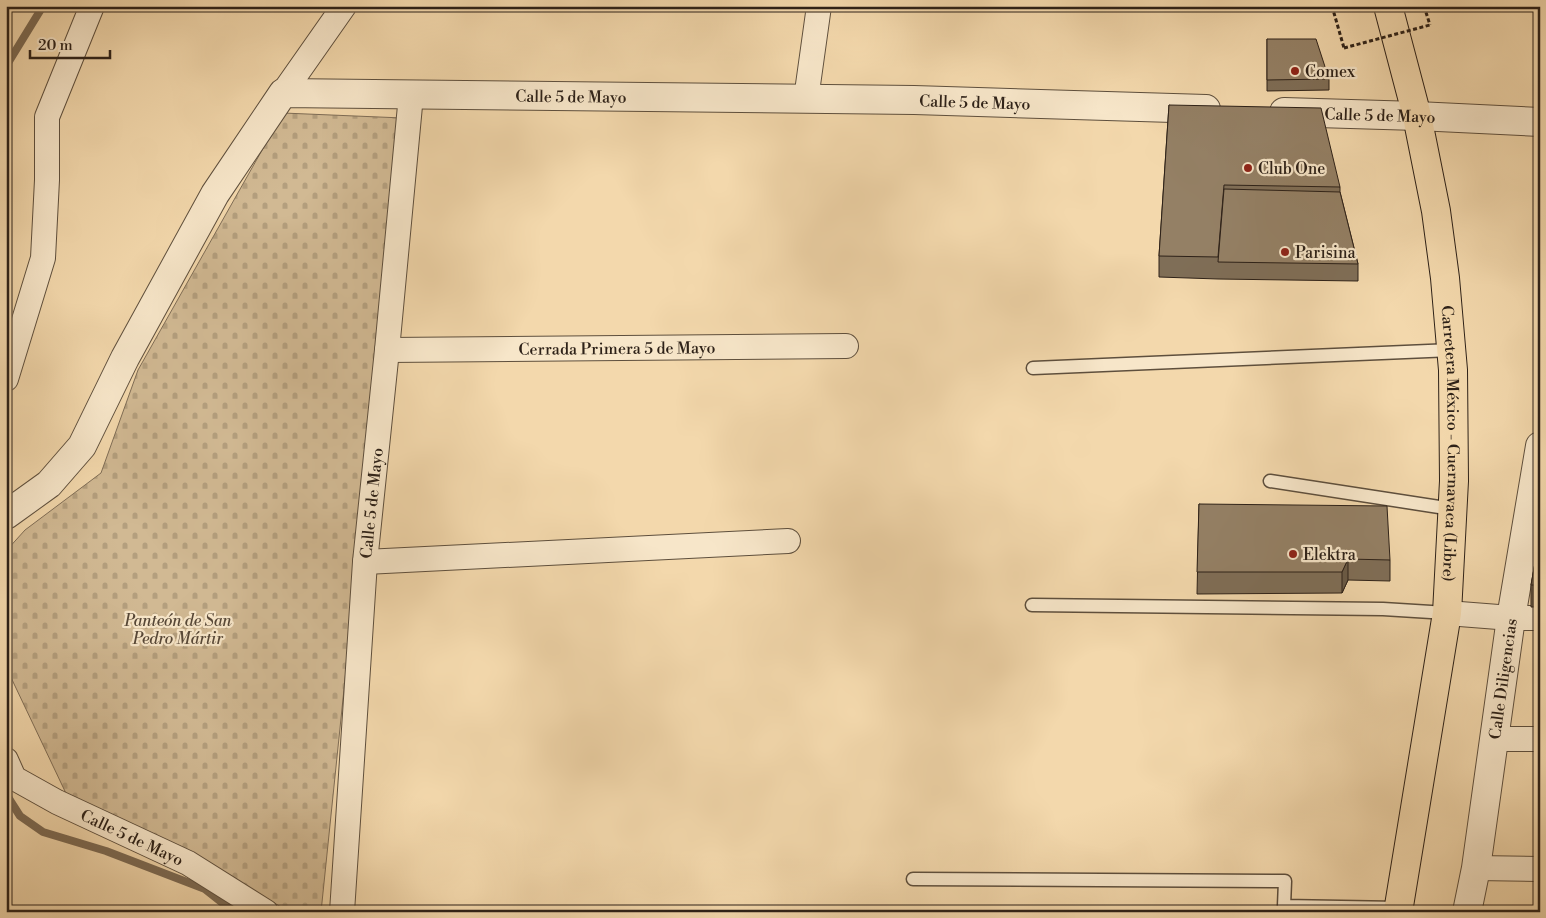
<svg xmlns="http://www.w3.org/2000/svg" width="1546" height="918" font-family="'Libre Bodoni',serif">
  <defs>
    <pattern id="cemetery-stones" width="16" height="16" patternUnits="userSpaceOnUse" patternTransform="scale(1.25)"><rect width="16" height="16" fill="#d1b993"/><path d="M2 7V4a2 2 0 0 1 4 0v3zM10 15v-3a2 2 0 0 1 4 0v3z" fill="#b49f7e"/></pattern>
  </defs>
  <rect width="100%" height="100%" fill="#f3d8ac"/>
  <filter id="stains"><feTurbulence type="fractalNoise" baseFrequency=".004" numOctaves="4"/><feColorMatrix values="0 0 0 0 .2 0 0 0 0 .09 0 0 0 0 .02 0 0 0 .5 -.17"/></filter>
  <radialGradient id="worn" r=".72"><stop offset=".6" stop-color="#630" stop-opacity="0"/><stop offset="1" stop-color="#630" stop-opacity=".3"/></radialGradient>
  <polygon fill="url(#cemetery-stones)" stroke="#7f6d56" points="283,113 403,118 321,912 289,912 194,853 72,806 6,667 6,551 25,530 101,473 138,370"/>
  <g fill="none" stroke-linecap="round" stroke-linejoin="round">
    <g stroke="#7c6a53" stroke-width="8">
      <polyline points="6,71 8,63 43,6"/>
      <polyline points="6,794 20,816 43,832 106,851 205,889 234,912"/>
    </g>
    <g stroke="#5e4f3d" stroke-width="15">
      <g id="service">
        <polyline points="1033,368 1452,350"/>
        <polyline points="1270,481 1452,509"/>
        <polyline points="1032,605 1383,609 1447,613"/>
        <polyline points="913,879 1285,881 1284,906 1399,908"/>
      </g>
    </g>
    <g stroke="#5e4f3d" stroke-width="26">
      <g id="minor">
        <polyline points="283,93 344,6"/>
        <polyline points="806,99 819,6"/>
        <path id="s1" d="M387,350L846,346"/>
        <polyline points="6,379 43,258 47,180 47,117 92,6"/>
        <polyline points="365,562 788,541"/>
        <polyline points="1447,613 1511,618 1540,618"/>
        <polyline points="1494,739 1540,739"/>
        <path id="s2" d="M6,760L14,778L57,802L188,863L266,912"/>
        <polyline points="1476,868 1540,869"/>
        <path id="s3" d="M342,912L365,562L387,350L411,95"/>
      </g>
    </g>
    <g stroke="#5e4f3d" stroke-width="30">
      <g id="tertiary">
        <path id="s4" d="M1284,112L1417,116L1540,122"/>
        <path id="s5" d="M6,515L49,484L82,446L125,358L215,194L283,93L914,100L1206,109"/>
        <path id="s6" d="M1467,912L1476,868L1511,618L1540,446"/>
      </g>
    </g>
    <g stroke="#2d2118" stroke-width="30">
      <g id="primary">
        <path id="s7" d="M1388,6L1417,116L1436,211L1445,278L1453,370L1454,481L1447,613L1398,912"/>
      </g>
    </g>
    <g stroke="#2d2118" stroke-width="3" stroke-dasharray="4 2.5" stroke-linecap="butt">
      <polyline points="1332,6 1344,48"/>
      <polyline points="1424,6 1430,25"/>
    </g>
    <use href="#service" stroke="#f7e6c9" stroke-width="12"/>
    <use href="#minor" stroke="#f7e6c9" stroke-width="24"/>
    <use href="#tertiary" stroke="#f7e6c9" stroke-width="28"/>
    <use href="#primary" stroke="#f3d8ac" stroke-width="28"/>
    <polyline stroke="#2d2118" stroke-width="3" stroke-dasharray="4 2.5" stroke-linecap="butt" points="1344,48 1430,25"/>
  </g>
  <g fill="#7f6e57" stroke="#2d2118">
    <polygon points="1267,39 1329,79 1329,90 1267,91"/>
    <polygon points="1169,105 1340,187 1340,192 1358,264 1358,281 1218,279 1159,277 1159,256"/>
    <polygon points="1199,504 1390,560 1390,581 1348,580 1342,593 1197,594"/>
    <polygon points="1540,535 1540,607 1531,607 1531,585"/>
  </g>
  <polygon fill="#685a47" stroke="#2d2118" points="1348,559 1348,580 1342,593 1342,572"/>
  <g fill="#948065" stroke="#2d2118">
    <polygon points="1267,39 1316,39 1329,79 1267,80"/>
    <polygon points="1169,105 1321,108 1340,187 1224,185 1218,257 1159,256"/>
    <polygon points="1224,189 1340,192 1358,264 1218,262"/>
    <polygon points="1199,504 1387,506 1390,560 1348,559 1342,572 1197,572"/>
    <polygon points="1540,535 1540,585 1531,585"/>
  </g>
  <g fill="#8f2418" stroke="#f7e6c9" stroke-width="2">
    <circle cx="1295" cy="71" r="5"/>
    <circle cx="1248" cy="168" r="5"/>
    <circle cx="1285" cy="252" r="5"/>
    <circle cx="1293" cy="554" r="5"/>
  </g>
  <g text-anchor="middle" stroke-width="4.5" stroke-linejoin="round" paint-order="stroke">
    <g font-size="16" fill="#2d2118" stroke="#f7e6c9" text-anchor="start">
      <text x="1305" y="77">Comex</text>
      <text x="1258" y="174">Club One</text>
      <text x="1295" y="258">Parisina</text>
      <text x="1303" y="560">Elektra</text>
    </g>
    <g font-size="16" fill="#2d2118" stroke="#f7e6c9">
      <text dy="6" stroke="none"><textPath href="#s5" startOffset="798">Calle 5 de Mayo</textPath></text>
      <text dy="6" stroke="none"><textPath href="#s5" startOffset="1202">Calle 5 de Mayo</textPath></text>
      <text dy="6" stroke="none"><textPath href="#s4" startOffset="96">Calle 5 de Mayo</textPath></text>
      <text dy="6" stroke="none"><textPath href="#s1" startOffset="230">Cerrada Primera 5 de Mayo</textPath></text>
      <text dy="6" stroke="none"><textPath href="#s7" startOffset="444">Carretera México - Cuernavaca (Libre)</textPath></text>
      <text dy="6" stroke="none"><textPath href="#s3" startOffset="410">Calle 5 de Mayo</textPath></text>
      <text dy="6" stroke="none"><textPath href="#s6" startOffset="236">Calle Diligencias</textPath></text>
      <text dy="6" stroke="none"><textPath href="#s2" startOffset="152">Calle 5 de Mayo</textPath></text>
    </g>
    <g font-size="16" font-style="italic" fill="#564737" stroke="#f7e6c9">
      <text x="178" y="626">Panteón de San<tspan x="178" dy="18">Pedro Mártir</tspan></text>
    </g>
  </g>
  <rect width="1546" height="918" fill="none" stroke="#f3d8ac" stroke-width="25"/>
  <rect x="8" y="8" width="1531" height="903" fill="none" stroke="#2d2118" stroke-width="2.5"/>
  <rect x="12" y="12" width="1521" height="893" fill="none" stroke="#2d2118"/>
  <path d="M30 50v8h80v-8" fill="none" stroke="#2d2118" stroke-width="2.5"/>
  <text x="38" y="50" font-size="15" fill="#2d2118" stroke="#f7e6c9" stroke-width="4" paint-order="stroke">20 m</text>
  <rect width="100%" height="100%" filter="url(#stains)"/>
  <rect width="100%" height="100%" fill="url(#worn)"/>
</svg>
